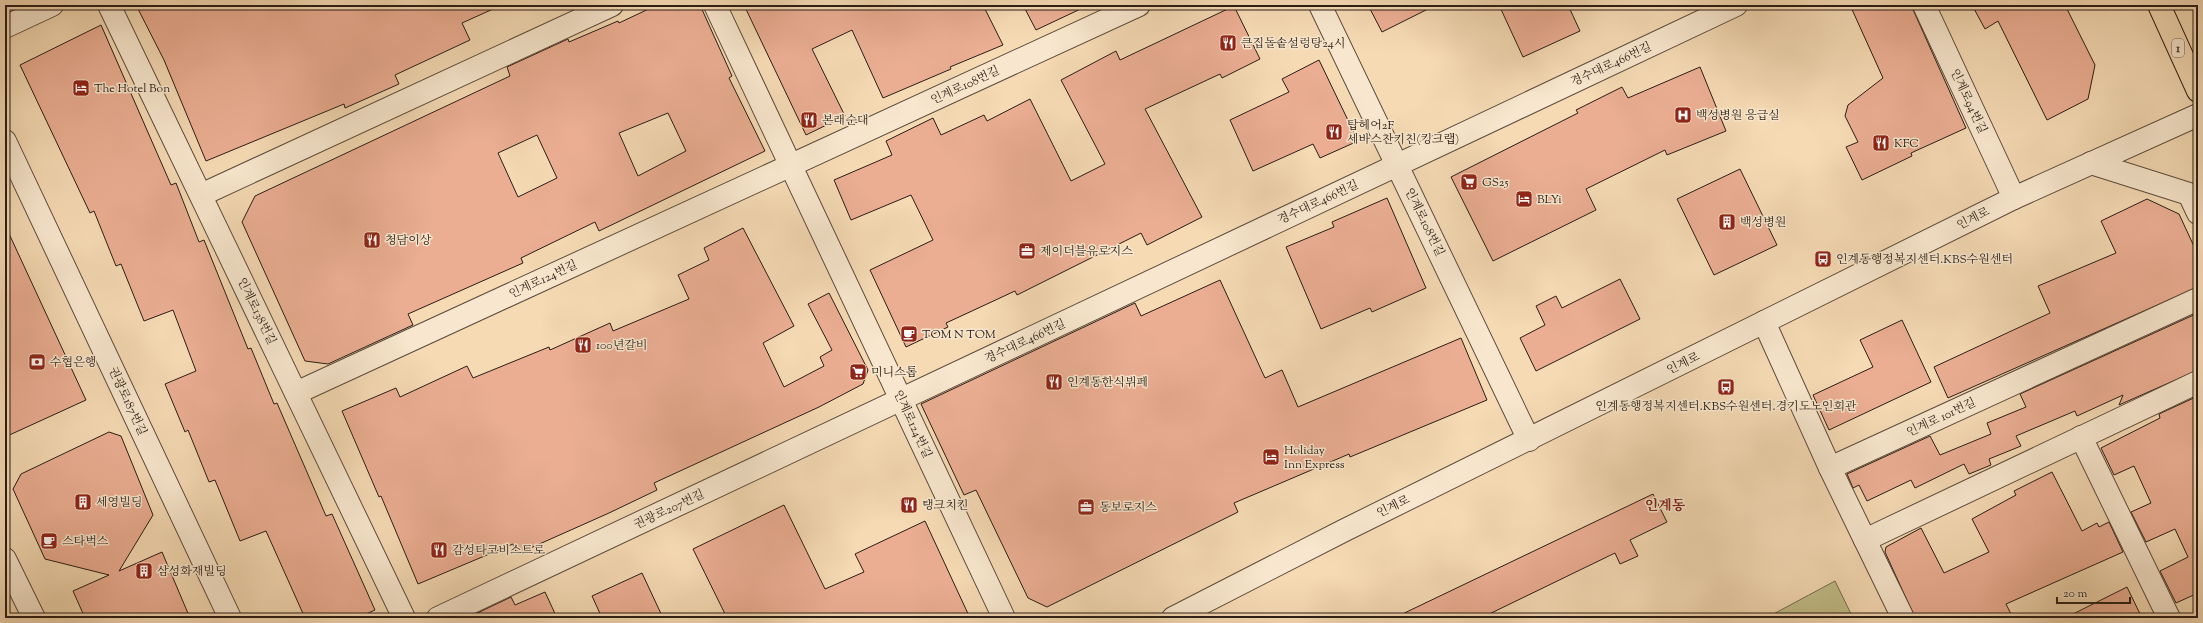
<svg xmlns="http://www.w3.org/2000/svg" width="2203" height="623" font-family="'Sorts Mill Goudy','Noto Serif KR',serif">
  <rect width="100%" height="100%" fill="#f5dab4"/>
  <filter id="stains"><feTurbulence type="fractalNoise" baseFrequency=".005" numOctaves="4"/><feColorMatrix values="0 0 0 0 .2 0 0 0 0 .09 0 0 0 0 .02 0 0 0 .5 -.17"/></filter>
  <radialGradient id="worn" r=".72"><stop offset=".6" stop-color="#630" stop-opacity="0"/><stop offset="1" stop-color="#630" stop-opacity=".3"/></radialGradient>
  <polygon fill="#c1be89" stroke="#766e4f" points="1835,581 1853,618 1766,618"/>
  <g fill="#ebae93" stroke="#2a1d15" fill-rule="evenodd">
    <polygon points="136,5 502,5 462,23 470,40 395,75 399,84 345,108 344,104 206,161 164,60"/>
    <path d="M657,5H700L732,76L729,78L765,151L599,231L595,222L521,258L523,263L408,314L413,325L328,364L305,361L242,222L255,196L510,76L507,67L568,39L569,42L618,21L619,23ZM668,113L686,151L638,176L619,133ZM537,135L557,178L518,197L498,153Z"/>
    <polygon points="744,5 983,5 1003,45 950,67 951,69 883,98 852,30 812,49 845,116 806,135"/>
    <polygon points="1023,5 1089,5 1036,30"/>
    <polygon points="1368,5 1436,5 1382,32"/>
    <polygon points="1499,5 1568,5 1580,31 1523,57"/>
    <polygon points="1850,5 1911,5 1966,128 1911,153 1912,156 1862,180 1846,147 1858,142 1845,116 1848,105 1883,78"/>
    <polygon points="1972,5 2065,5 2095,65 2088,99 2047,120 1998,21 1985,29"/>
    <polygon points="1234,6 1260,59 1222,78 1220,74 1145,109 1202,217 1147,245 1141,233 1017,295 1015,291 946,323 948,327 906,347 870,270 933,240 911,195 851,220 834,180 892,155 886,141 933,118 941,135 984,115 987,121 1030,99 1071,181 1105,164 1061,80 1116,51 1120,60"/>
    <polygon points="101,25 171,185 176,183 199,242 204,240 248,349 251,348 274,404 277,403 326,516 332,514 375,610 357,618 305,618 266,531 240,541 215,480 209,482 188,430 185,432 165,384 196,371 173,310 144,321 121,264 116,266 94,211 90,213 20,65"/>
    <polygon points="1319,60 1358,141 1320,158 1313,144 1253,171 1230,120 1289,92 1282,79"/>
    <polygon points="1700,67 1726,131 1667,155 1665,150 1586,189 1596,210 1493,261 1451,177 1578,113 1576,110 1622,87 1628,98"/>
    <polygon points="1740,169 1777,245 1714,275 1677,199"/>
    <polygon points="1387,198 1426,288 1372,312 1370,308 1321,329 1286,247 1334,227 1332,222"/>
    <polygon points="2147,199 2179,214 2198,255 2198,287 1948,398 1934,367 2050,313 2038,286 2116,253 2101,221"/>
    <polygon points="5,225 86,400 5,437"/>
    <polygon points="743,228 794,326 763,343 784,387 824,366 820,357 832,350 808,304 829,293 868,370 863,384 819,407 654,483 657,490 609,513 517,554 513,544 418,584 381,496 379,497 342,411 396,388 400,397 467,366 473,378 549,347 550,350 610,323 613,331 689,299 678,275 709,260 704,248"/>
    <polygon points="1620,279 1640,319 1536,371 1520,338 1545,325 1536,306 1556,296 1562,308"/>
    <polygon points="1220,280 1265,378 1282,370 1298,407 1461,338 1487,400 1350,457 1349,454 1234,503 1238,512 1047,607 1028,598 976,490 964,495 921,404 1135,303 1141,316"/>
    <polygon points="2198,313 2198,370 2119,405 2123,395 2077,416 2075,411 2016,436 2021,446 1989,459 1991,465 1969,474 1964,464 1915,488 1911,480 1867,501 1859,485 1853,488 1847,474 1930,436 1940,455 1991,434 1987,423 2026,407 2020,394"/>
    <polygon points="1902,320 1931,382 1829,430 1813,395 1873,367 1860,340"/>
    <polygon points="2198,396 2198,593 2176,603 2160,571 2188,557 2175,529 2146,542 2131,512 2151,503 2134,466 2114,475 2101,448 2160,418 2159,414"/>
    <polygon points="109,432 121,436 153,515 119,571 162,552 190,618 85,618 73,591 109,575 45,559 13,489 21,474"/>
    <polygon points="2052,472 2082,531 2097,523 2099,527 2109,522 2123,552 2006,604 2013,618 1915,618 1885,552 1886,547 1921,528 1944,573 1989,552 1972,519 2016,495 2014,491"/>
    <polygon points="1653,494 1667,522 1630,540 1638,556 1620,564 1615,553 1481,618 1394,618"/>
    <polygon points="784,505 825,589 864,572 855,554 925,521 970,618 727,618 693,549"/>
    <polygon points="642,573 663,618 602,618 592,596"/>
    <polygon points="2127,587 2142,618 2065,618"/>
    <polygon points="545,592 557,618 467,618 511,597 515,605"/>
  </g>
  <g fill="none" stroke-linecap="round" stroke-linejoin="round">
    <g stroke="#5d4c3d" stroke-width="24">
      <g id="minor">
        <polyline points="109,5 404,618"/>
        <polyline points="715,5 1004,618"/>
        <polyline points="1320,5 1529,440"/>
        <polyline points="1924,5 2014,198"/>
        <polyline points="5,27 52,5"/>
        <polyline points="5,141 230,618"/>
        <polyline points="2091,163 2189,194 2198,213"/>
        <polyline points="201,195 612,5"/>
        <polyline points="1764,322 1830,468 2198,299"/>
        <polyline points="296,393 1139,5"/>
        <polyline points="2081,437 2169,618"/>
        <polyline points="1830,468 1865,540 2198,382"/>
        <polyline points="1865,540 1903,618"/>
        <polyline points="5,559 34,618"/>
        <polyline points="438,618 1736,5"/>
        <polyline points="1173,618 1343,531 2014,198 2198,115"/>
      </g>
    </g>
    <g stroke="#2a1d15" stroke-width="24">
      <polyline id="major" points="2159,5 2198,91"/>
    </g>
    <use href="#minor" stroke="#f8e7ce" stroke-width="22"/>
    <use href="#major" stroke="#f5dab4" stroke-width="22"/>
  </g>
  <defs>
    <g id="restaurant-square" transform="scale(0.9)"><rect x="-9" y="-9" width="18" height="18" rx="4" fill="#8f2418" stroke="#f8e7ce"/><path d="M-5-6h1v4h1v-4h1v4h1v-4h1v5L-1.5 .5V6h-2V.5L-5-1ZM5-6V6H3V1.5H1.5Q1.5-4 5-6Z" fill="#fff"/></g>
    <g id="hotel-square" transform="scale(0.9)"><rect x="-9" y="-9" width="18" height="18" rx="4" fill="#8f2418" stroke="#f8e7ce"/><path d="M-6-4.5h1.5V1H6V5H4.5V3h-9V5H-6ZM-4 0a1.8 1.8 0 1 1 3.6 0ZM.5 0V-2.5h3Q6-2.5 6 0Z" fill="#fff"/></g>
    <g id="hospital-square" transform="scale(0.9)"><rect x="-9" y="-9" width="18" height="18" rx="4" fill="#8f2418" stroke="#f8e7ce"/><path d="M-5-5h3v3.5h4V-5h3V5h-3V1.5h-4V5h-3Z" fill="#fff"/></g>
    <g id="supermarket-square" transform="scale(0.9)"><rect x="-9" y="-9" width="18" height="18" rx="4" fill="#8f2418" stroke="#f8e7ce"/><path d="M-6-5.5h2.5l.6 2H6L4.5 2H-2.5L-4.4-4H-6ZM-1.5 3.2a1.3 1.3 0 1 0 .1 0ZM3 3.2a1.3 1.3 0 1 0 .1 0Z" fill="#fff"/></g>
    <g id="building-square" transform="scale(0.9)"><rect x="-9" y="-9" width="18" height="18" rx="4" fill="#8f2418" stroke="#f8e7ce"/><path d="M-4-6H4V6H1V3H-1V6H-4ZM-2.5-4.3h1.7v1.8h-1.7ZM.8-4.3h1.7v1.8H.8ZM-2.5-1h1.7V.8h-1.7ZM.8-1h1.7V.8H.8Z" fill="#fff"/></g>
    <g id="office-square" transform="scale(0.9)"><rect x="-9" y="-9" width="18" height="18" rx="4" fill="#8f2418" stroke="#f8e7ce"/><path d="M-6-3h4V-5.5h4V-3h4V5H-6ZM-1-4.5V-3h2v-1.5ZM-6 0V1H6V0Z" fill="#fff"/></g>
    <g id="bus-square" transform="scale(0.9)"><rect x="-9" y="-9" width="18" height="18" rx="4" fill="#8f2418" stroke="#f8e7ce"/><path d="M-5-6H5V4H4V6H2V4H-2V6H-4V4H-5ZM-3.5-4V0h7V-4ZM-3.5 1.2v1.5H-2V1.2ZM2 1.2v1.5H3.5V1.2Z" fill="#fff"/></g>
    <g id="cafe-square" transform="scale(0.9)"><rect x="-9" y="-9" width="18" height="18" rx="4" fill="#8f2418" stroke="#f8e7ce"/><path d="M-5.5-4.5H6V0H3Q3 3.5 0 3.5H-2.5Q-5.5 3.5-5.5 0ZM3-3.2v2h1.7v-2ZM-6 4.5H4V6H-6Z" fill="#fff"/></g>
    <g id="bank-square" transform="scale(0.9)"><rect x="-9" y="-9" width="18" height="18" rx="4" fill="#8f2418" stroke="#f8e7ce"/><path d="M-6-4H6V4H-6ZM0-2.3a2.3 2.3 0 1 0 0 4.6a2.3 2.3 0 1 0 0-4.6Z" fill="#fff"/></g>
  </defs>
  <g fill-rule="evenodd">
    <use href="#restaurant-square" x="1228" y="43"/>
    <use href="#hotel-square" x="81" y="88"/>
    <use href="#hospital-square" x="1683" y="115"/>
    <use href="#restaurant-square" x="809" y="120"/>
    <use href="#restaurant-square" x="1334" y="132"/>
    <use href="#restaurant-square" x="1881" y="143"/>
    <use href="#supermarket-square" x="1469" y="182"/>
    <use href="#hotel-square" x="1524" y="199"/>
    <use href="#building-square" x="1727" y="222"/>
    <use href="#restaurant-square" x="372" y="240"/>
    <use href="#office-square" x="1027" y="251"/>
    <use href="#bus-square" x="1823" y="259"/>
    <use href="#cafe-square" x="909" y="334"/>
    <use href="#restaurant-square" x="583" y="345"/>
    <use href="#bank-square" x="37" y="362"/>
    <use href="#supermarket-square" x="858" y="372"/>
    <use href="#restaurant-square" x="1054" y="382"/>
    <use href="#bus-square" x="1726" y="387"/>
    <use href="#hotel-square" x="1271" y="457"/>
    <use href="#building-square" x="83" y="502"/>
    <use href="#restaurant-square" x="909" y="505"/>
    <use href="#office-square" x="1086" y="507"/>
    <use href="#cafe-square" x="49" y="541"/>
    <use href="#restaurant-square" x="439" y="550"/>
    <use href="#building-square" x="144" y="571"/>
  </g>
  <g text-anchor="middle" stroke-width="3" stroke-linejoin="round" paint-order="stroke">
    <rect fill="#f8e7ce" stroke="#685a4c" stroke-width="1" x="2172" y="39" width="12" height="18" rx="3"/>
    <g font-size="11" font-weight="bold" fill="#2a1d15">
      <text x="2178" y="52">1</text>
    </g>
    <g font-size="12" fill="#2a1d15" stroke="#f8e7ce" text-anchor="start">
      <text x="1241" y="47">큰집돌솥설렁탕24시</text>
      <text x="94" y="92">The Hotel Bon</text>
      <text x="1696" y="119">백성병원 응급실</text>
      <text x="822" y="124">본래순대</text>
      <text x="1347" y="129">탑헤어2F<tspan x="1347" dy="14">세바스찬키친(킹크랩)</tspan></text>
      <text x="1894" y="147">KFC</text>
      <text x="1482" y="186">GS25</text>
      <text x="1537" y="203">BLYi</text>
      <text x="1740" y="226">백성병원</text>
      <text x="385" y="244">청담이상</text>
      <text x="1040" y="255">제이더블유로지스</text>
      <text x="1836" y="263">인계동행정복지센터.KBS수원센터</text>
      <text x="922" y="338">TOM N TOM</text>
      <text x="596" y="349">100년갈비</text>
      <text x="50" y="366">수협은행</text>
      <text x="871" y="376">미니스톱</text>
      <text x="1067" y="386">인계동한식뷔페</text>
      <text x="1726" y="410" text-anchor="middle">인계동행정복지센터.KBS수원센터.경기도노인회관</text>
      <text x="1284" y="454">Holiday<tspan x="1284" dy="14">Inn Express</tspan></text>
      <text x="96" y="506">세영빌딩</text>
      <text x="922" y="509">탱크치킨</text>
      <text x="1099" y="511">동보로지스</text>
      <text x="62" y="545">스타벅스</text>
      <text x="452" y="554">감성타코비스트로</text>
      <text x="157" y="575">삼성화재빌딩</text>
    </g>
    <g font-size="12" fill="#2a1d15" stroke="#f8e7ce">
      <text transform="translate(1611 64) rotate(-25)" y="4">경수대로466번길</text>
      <text transform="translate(965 85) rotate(-25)" y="4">인계로108번길</text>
      <text transform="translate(1969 101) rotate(65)" y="4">인계로94번길</text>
      <text transform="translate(1318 202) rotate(-25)" y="4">경수대로466번길</text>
      <text transform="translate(1973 218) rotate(-27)" y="4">인계로</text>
      <text transform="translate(1425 222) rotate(64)" y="4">인계로108번길</text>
      <text transform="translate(543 279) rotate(-25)" y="4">인계로124번길</text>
      <text transform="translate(257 311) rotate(64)" y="4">인계로138번길</text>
      <text transform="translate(1025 341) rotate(-25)" y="4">경수대로466번길</text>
      <text transform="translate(1683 363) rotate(-26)" y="4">인계로</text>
      <text transform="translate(128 401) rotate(65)" y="4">권광로187번길</text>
      <text transform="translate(1941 417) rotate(-25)" y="4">인계로 101번길</text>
      <text transform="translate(913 424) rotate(65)" y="4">인계로124번길</text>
      <text transform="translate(1393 506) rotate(-26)" y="4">인계로</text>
      <text transform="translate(669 509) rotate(-25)" y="4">권광로207번길</text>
    </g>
    <g font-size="14" font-weight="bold" fill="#7a1f14" stroke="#f8e7ce">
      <text x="1665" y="510">인계동</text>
    </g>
  </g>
  <rect width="2203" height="623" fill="none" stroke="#f5dab4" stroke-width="20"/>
  <rect x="6" y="6" width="2191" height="611" fill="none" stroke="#2a1d15" stroke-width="2"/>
  <rect x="10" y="10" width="2183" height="603" fill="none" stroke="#2a1d15"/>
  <path d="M2057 597v6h73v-6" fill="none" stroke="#2a1d15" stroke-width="2"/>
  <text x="2063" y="597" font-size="12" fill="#2a1d15" stroke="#f8e7ce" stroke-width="3" paint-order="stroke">20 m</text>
  <rect width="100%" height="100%" filter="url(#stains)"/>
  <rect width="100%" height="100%" fill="url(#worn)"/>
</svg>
